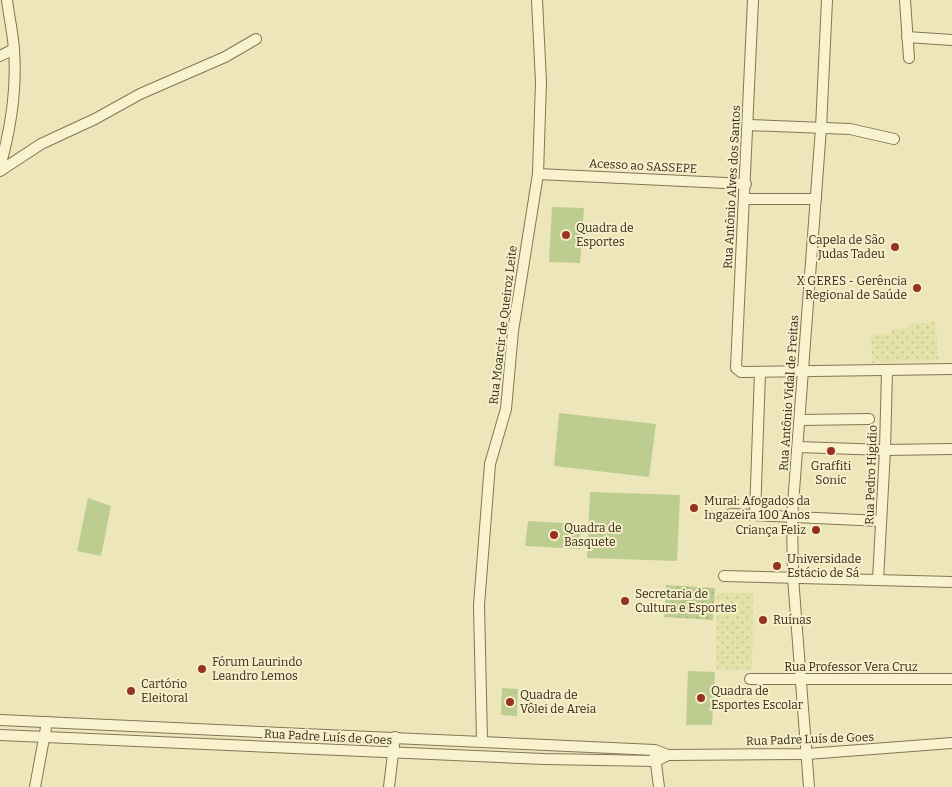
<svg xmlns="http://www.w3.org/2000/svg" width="952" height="787" font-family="Bitter,serif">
  <defs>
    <pattern id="farmland-dots" width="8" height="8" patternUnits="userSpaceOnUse" patternTransform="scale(1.25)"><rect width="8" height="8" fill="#e4e2a8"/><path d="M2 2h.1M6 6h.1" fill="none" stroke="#c4c290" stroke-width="1.8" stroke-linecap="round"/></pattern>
    <pattern id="park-dots" width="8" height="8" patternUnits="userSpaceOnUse" patternTransform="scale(1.25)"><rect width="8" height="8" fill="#bdcc8f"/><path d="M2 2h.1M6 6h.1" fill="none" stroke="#a3af7b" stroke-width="1.8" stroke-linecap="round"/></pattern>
  </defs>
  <rect width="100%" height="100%" fill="#eee6bb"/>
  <g fill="url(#farmland-dots)">
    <polygon points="936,322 938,360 872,363 871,335 892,334 892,329 909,328 909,324"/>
    <polygon points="717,593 753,593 752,670 716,670"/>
  </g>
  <g fill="#bdcc8f">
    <polygon points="552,207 584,208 580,263 549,262"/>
    <polygon points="559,413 656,424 649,477 554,466"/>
    <polygon points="590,492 680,495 677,561 587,558"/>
    <polygon points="88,498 111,506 101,556 77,551"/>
    <polygon points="528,521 581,524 580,549 525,546"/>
    <polygon points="688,671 715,672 712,725 686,725"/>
    <polygon points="502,688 518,689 517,716 501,715"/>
  </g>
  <polygon fill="url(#park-dots)" points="666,585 715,588 713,620 664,617"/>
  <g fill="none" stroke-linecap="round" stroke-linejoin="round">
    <g stroke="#857555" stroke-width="12">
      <g id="street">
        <polyline points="753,0 736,368 741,372 952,369"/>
        <polyline points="905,0 909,58"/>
        <polyline points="907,37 952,40"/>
        <polyline points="0,56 14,49"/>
        <polyline points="748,125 850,129 894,139"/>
        <path d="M0,167C11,128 17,90 14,50C13,33 9,17 7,0"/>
        <polyline points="0,171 41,144 95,119 140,94 225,57 256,39"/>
        <polyline points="538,174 746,184"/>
        <polyline points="745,199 816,199"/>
        <polyline points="800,420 869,419"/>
        <polyline points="798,447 885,450 952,449"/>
        <polyline points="731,514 881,521"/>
        <polyline points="755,515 760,372"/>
        <polyline points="724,576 952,582"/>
        <polyline points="878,580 885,450 887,371"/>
        <polyline points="750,679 952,679"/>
        <polyline points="0,720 655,750 668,755 807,754 952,743"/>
        <polyline points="0,735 544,759 656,761 668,755"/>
        <polyline points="482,741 479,605 490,464 506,409 513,331 538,174 541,82 537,0"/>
        <polyline points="655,756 659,787"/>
        <polyline points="35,787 47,722"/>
        <polyline points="389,787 395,737"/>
        <polyline points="809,787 793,577 792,518 821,128 827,0"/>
      </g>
    </g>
    <use href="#street" stroke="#f9f2ce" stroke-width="10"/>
  </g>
  <g fill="#963223" stroke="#f6efca" stroke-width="2">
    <circle cx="566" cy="235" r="5"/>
    <circle cx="895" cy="247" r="5"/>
    <circle cx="917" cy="288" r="5"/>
    <circle cx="831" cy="451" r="5"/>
    <circle cx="694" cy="508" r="5"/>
    <circle cx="816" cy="530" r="5"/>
    <circle cx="554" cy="535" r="5"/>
    <circle cx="777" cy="566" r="5"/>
    <circle cx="625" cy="601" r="5"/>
    <circle cx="763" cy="620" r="5"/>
    <circle cx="202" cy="669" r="5"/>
    <circle cx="131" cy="691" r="5"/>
    <circle cx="701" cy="698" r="5"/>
    <circle cx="510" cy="702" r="5"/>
  </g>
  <g text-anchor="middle" stroke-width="4" stroke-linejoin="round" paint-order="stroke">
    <g font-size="12" fill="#342a1a" stroke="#f6efca">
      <text transform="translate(643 166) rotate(3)" y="4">Acesso ao SASSEPE</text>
      <text transform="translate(732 187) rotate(-87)" y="4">Rua Antônio Alves dos Santos</text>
      <text transform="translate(503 325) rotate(-83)" y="4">Rua Moarcir de Queiroz Leite</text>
      <text transform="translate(789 393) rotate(-86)" y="4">Rua Antônio Vidal de Freitas</text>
      <text transform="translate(871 475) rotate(-88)" y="4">Rua Pedro Higidio</text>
      <text x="851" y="671">Rua Professor Vera Cruz</text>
      <text transform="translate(328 737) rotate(3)" y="4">Rua Padre Luís de Goes</text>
      <text transform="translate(810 739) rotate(-2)" y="4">Rua Padre Luís de Goes</text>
    </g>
    <g font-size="12" fill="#342a1a" stroke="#f6efca" text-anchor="start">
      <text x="576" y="232">Quadra de<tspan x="576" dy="14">Esportes</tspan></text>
      <text x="885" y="244" text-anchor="end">Capela de São<tspan x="885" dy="14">Judas Tadeu</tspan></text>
      <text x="907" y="285" text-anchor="end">X GERES - Gerência<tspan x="907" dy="14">Regional de Saúde</tspan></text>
      <text x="831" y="470" text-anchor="middle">Graffiti<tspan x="831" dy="14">Sonic</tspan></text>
      <text x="704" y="505">Mural: Afogados da<tspan x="704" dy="14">Ingazeira 100 Anos</tspan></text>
      <text x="564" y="532">Quadra de<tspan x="564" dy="14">Basquete</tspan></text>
      <text x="806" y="534" text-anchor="end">Criança Feliz</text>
      <text x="787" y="563">Universidade<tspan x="787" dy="14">Estácio de Sá</tspan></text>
      <text x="635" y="598">Secretaria de<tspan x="635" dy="14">Cultura e Esportes</tspan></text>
      <text x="773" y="624">Ruínas</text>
      <text x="212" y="666">Fórum Laurindo<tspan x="212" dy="14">Leandro Lemos</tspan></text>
      <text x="141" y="688">Cartório<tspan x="141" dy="14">Eleitoral</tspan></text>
      <text x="711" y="695">Quadra de<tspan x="711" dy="14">Esportes Escolar</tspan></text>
      <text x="520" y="699">Quadra de<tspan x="520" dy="14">Vôlei de Areia</tspan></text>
    </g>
  </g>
</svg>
